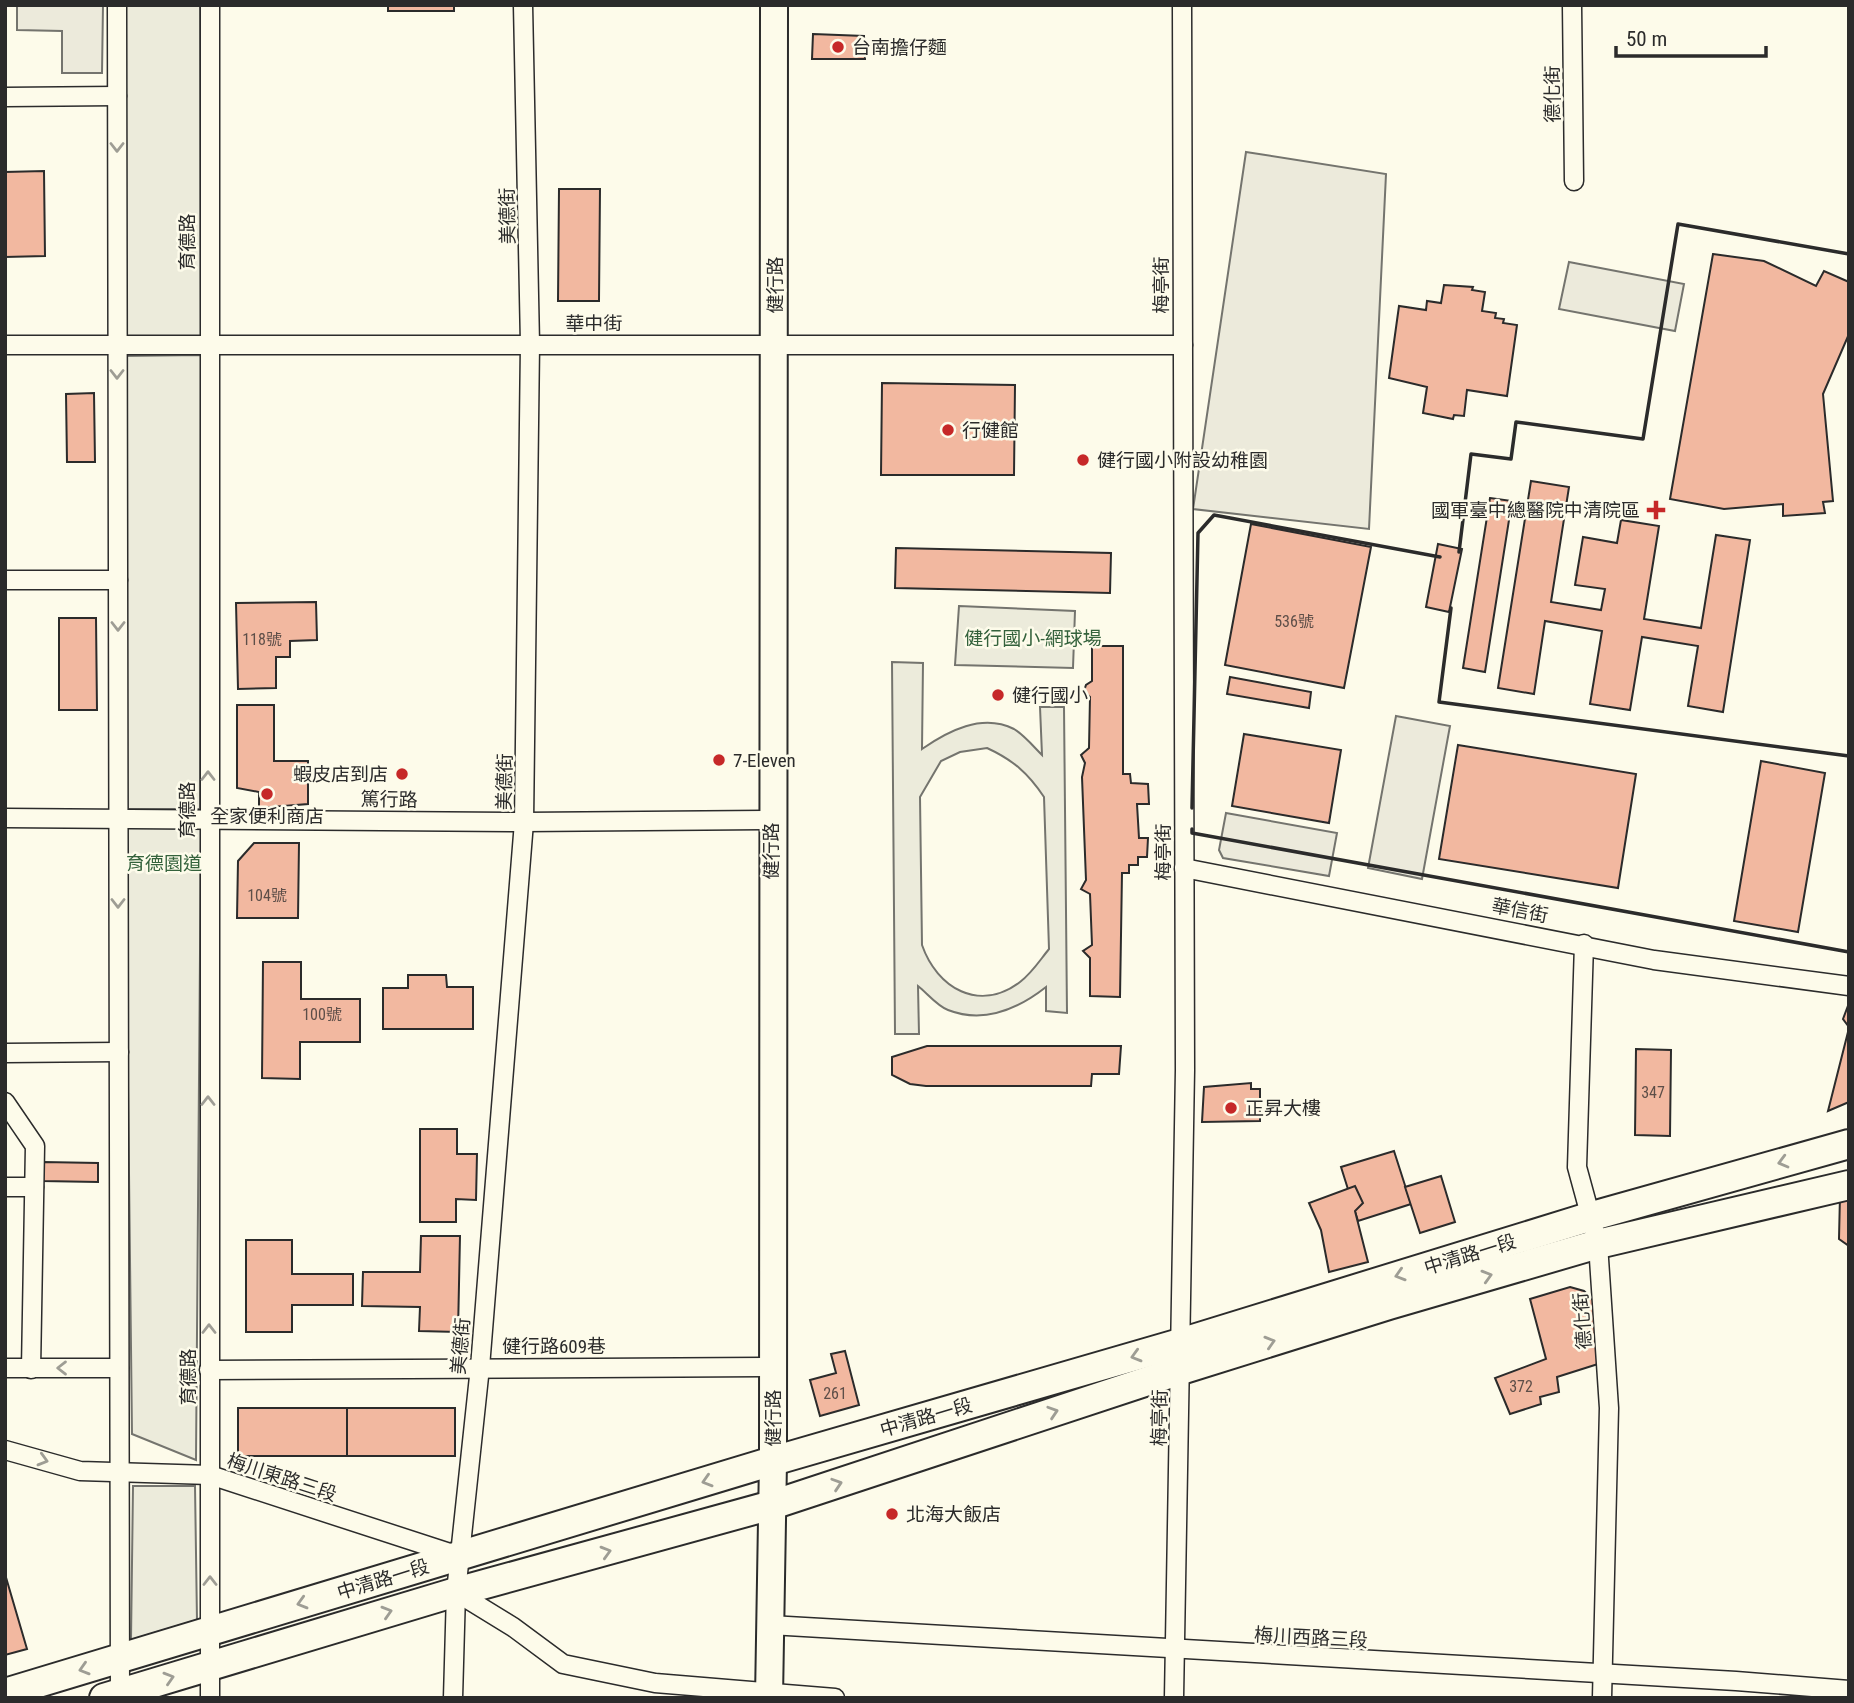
<svg xmlns="http://www.w3.org/2000/svg" width="1854" height="1703" font-family="'Roboto Condensed','Noto Sans TC',sans-serif">
  <rect width="100%" height="100%" fill="#fdfbea"/>
  <g fill="#ecebdb" stroke="#74746e" stroke-width="2" fill-rule="evenodd">
    <polygon points="123,5 200,5 201,338 124,339"/>
    <polygon points="201,355 200,809 125,809 124,356"/>
    <polygon points="959,606 1075,611 1073,668 955,665"/>
    <path d="M892,662L923,663L922,749C948,731 982,713 1014,729C1024,735 1034,747 1042,755L1040,707H1064L1067,1013L1046,1011V987C1018,1009 984,1024 948,1010C937,1006 927,993 918,986L919,1034H895ZM987,748C1013,760 1028,773 1044,797L1049,949C1040,960 1032,973 1020,982C979,1013 937,988 922,945L920,797L941,761L960,752Z"/>
    <polygon points="125,826 201,826 196,1460 132,1434"/>
    <polygon points="133,1486 195,1486 197,1620 131,1640"/>
  </g>
  <g fill="#eceadb" stroke="#74746e" stroke-width="2">
    <polygon points="17,5 103,5 102,73 62,73 62,31 17,30"/>
    <polygon points="1246,152 1386,174 1369,529 1193,509"/>
    <polygon points="1569,262 1684,284 1675,331 1559,309"/>
    <polygon points="1396,716 1450,726 1422,879 1368,868"/>
    <polygon points="1226,813 1337,833 1329,876 1223,858 1219,850"/>
  </g>
  <g fill="#f2b8a0" stroke="#2b2b2b" stroke-width="2">
    <rect x="388" y="5" width="66" height="6"/>
    <polygon points="813,34 864,36 865,59 812,59"/>
    <polygon points="44,171 45,256 5,257 5,172"/>
    <polygon points="559,189 600,189 599,301 558,301"/>
    <polygon points="1713,254 1764,261 1816,286 1824,271 1849,282 1849,334 1823,394 1833,501 1823,502 1825,513 1783,516 1783,504 1724,509 1670,499"/>
    <polygon points="1444,285 1473,287 1472,290 1485,292 1482,311 1496,313 1495,318 1504,319 1503,323 1517,325 1507,396 1467,390 1464,416 1454,415 1453,419 1423,413 1427,387 1389,378 1399,306 1426,310 1427,301 1441,303"/>
    <polygon points="882,383 1015,385 1014,475 881,475"/>
    <polygon points="94,393 95,462 67,462 66,394"/>
    <polygon points="1531,481 1569,487 1551,602 1601,610 1605,589 1575,585 1583,537 1617,543 1621,520 1659,526 1644,619 1701,628 1716,535 1750,540 1723,712 1688,706 1698,646 1642,637 1630,710 1590,704 1602,631 1545,621 1534,694 1498,688"/>
    <polygon points="1490,498 1512,501 1485,672 1463,668"/>
    <polygon points="1251,524 1371,547 1344,688 1225,665"/>
    <polygon points="1438,544 1462,549 1449,612 1426,607"/>
    <polygon points="896,548 1111,553 1110,593 895,588"/>
    <polygon points="316,602 317,640 290,641 290,657 276,657 276,688 238,689 236,603"/>
    <polygon points="59,618 96,618 97,710 59,710"/>
    <polygon points="1092,646 1123,646 1123,774 1130,774 1131,783 1148,784 1149,804 1137,804 1139,838 1148,838 1147,857 1138,857 1138,865 1129,865 1129,873 1122,873 1120,997 1090,996 1090,958 1083,951 1092,945 1090,894 1081,889 1086,880 1082,777 1085,763 1081,755 1089,748 1090,697 1084,691 1086,685 1092,681"/>
    <polygon points="1230,677 1311,692 1309,708 1227,694"/>
    <polygon points="237,705 274,705 274,761 308,761 308,804 259,808 259,792 237,788"/>
    <polygon points="1244,734 1341,750 1329,823 1232,806"/>
    <polygon points="1458,745 1636,774 1618,888 1439,859"/>
    <polygon points="1761,761 1825,773 1798,932 1734,921"/>
    <polygon points="254,843 299,843 298,918 237,918 238,861"/>
    <polygon points="263,962 301,962 301,999 360,999 360,1042 300,1042 300,1079 262,1078"/>
    <polygon points="408,975 446,975 447,987 473,987 473,1029 383,1029 383,988 408,988"/>
    <polygon points="1849,1003 1849,1027 1843,1019"/>
    <polygon points="1849,1028 1849,1102 1828,1111"/>
    <polygon points="927,1046 1121,1046 1119,1074 1092,1074 1091,1086 926,1086 910,1084 892,1075 892,1057"/>
    <polygon points="1636,1049 1671,1050 1670,1136 1635,1135"/>
    <polygon points="1251,1083 1251,1089 1260,1089 1260,1121 1202,1122 1204,1087"/>
    <polygon points="420,1129 457,1129 457,1154 477,1154 476,1200 456,1199 456,1222 420,1222"/>
    <polygon points="1394,1151 1411,1204 1358,1221 1341,1167"/>
    <polygon points="43,1162 98,1163 98,1182 42,1181"/>
    <polygon points="1441,1176 1455,1222 1420,1233 1405,1187"/>
    <polygon points="1355,1186 1363,1203 1355,1211 1368,1262 1329,1272 1321,1230 1309,1203"/>
    <polygon points="1840,1195 1849,1195 1849,1246 1839,1239"/>
    <polygon points="421,1236 460,1236 458,1332 419,1331 420,1307 362,1306 363,1272 420,1272"/>
    <polygon points="246,1240 292,1240 292,1274 353,1274 353,1305 292,1305 292,1332 246,1332"/>
    <polygon points="1570,1287 1584,1291 1594,1301 1599,1318 1595,1333 1598,1364 1557,1377 1559,1392 1540,1397 1541,1404 1510,1414 1495,1378 1546,1359 1530,1299"/>
    <polygon points="845,1351 859,1405 820,1416 810,1380 836,1373 831,1354"/>
    <rect x="238" y="1408" width="109" height="48"/>
    <rect x="347" y="1408" width="108" height="48"/>
    <polygon points="5,1574 27,1649 5,1655"/>
  </g>
  <g fill="none" stroke-linecap="round" stroke-linejoin="round">
    <g stroke="#2b2b2b" stroke-width="21">
      <g id="street">
        <polyline points="117,5 120,1698"/>
        <polyline points="210,5 210,1698"/>
        <polyline points="1572,5 1574,181"/>
        <polyline points="5,97 117,96"/>
        <polyline points="5,345 1183,345"/>
        <polyline points="5,580 118,580"/>
        <polyline points="5,818 524,822 771,820"/>
        <polyline points="1184,868 1654,960 1849,986"/>
        <polyline points="1584,944 1577,1167 1598,1244 1609,1408 1602,1698"/>
        <polyline points="5,1053 119,1052"/>
        <polyline points="5,1102 35,1146 31,1369"/>
        <polyline points="5,1187 34,1187"/>
        <polyline points="5,1368 119,1368"/>
        <polyline points="209,1370 772,1367"/>
        <polyline points="5,1450 80,1471 210,1475 456,1555"/>
        <polyline points="456,1592 513,1627 563,1664 655,1683 835,1698"/>
        <polyline points="770,1625 1736,1681 1849,1690"/>
        <polyline points="453,1698 456,1592 480,1367 524,822 530,344 523,5"/>
        <polyline points="1174,1698 1185,1070 1182,5"/>
      </g>
    </g>
    <g stroke="#2b2b2b" stroke-width="30">
      <polyline id="secondary" points="769,1698 773,1461 774,5"/>
    </g>
    <g stroke="#2b2b2b" stroke-width="32">
      <g id="primary">
        <polyline points="5,1693 773,1461 1180,1343 1589,1217 1849,1144"/>
        <polyline points="104,1698 456,1592 772,1505 1181,1370 1389,1305 1598,1244 1849,1185"/>
      </g>
    </g>
    <use href="#street" stroke="#fdfbea" stroke-width="18"/>
    <use href="#secondary" stroke="#fdfbea" stroke-width="26"/>
    <use href="#primary" stroke="#fdfbea" stroke-width="28"/>
    <g stroke="#2b2b2b" stroke-width="3.5">
      <polyline points="1459,552 1471,454 1511,459 1516,422 1643,439 1678,224 1849,254"/>
      <polyline points="1451,608 1439,702 1849,756"/>
      <polyline points="1192,808 1198,533 1214,515 1440,557"/>
      <polyline points="1192,829 1192,833 1849,952"/>
    </g>
  </g>
  <defs><path id="oneway-chevron" d="M-2-3.5L2.5 0L-2 3.5" fill="none" stroke-width="1.6" stroke-linecap="round" stroke-linejoin="round" transform="scale(1.75)"/></defs>
  <g stroke="#9e9d94">
    <use href="#oneway-chevron" transform="translate(117 147) rotate(90)"/>
    <use href="#oneway-chevron" transform="translate(117 374) rotate(90)"/>
    <use href="#oneway-chevron" transform="translate(118 626) rotate(90)"/>
    <use href="#oneway-chevron" transform="translate(208 776) rotate(-90)"/>
    <use href="#oneway-chevron" transform="translate(118 903) rotate(90)"/>
    <use href="#oneway-chevron" transform="translate(208 1101) rotate(-90)"/>
    <use href="#oneway-chevron" transform="translate(1783 1162) rotate(165)"/>
    <use href="#oneway-chevron" transform="translate(1400 1275) rotate(163)"/>
    <use href="#oneway-chevron" transform="translate(1487 1276) rotate(-16)"/>
    <use href="#oneway-chevron" transform="translate(209 1329) rotate(-90)"/>
    <use href="#oneway-chevron" transform="translate(1270 1342) rotate(-17)"/>
    <use href="#oneway-chevron" transform="translate(1136 1356) rotate(164)"/>
    <use href="#oneway-chevron" transform="translate(62 1368) rotate(180)"/>
    <use href="#oneway-chevron" transform="translate(1053 1412) rotate(-18)"/>
    <use href="#oneway-chevron" transform="translate(43 1460) rotate(16)"/>
    <use href="#oneway-chevron" transform="translate(707 1481) rotate(163)"/>
    <use href="#oneway-chevron" transform="translate(837 1484) rotate(-18)"/>
    <use href="#oneway-chevron" transform="translate(606 1552) rotate(-16)"/>
    <use href="#oneway-chevron" transform="translate(210 1581) rotate(-90)"/>
    <use href="#oneway-chevron" transform="translate(302 1603) rotate(164)"/>
    <use href="#oneway-chevron" transform="translate(387 1612) rotate(-17)"/>
    <use href="#oneway-chevron" transform="translate(84 1669) rotate(163)"/>
    <use href="#oneway-chevron" transform="translate(169 1678) rotate(-17)"/>
  </g>
  <g fill="#c62828" stroke="#fdfbea" stroke-width="2.5">
    <circle cx="838" cy="47" r="7"/>
    <circle cx="948" cy="430" r="7"/>
    <circle cx="1083" cy="460" r="7"/>
    <path d="M1652.5 499.5h7v7h7v7h-7v7h-7v-7h-7v-7h7z"/>
    <circle cx="998" cy="695" r="7"/>
    <circle cx="719" cy="760" r="7"/>
    <circle cx="402" cy="774" r="7"/>
    <circle cx="267" cy="794" r="7"/>
    <circle cx="1231" cy="1108" r="7"/>
    <circle cx="892" cy="1514" r="7"/>
  </g>
  <g text-anchor="middle" stroke-width="5" stroke-linejoin="round" paint-order="stroke">
    <g font-size="16" fill="#5d4e48">
      <text x="1294" y="627">536號</text>
      <text x="262" y="645">118號</text>
      <text x="267" y="901">104號</text>
      <text x="322" y="1020">100號</text>
      <text x="1653" y="1098">347</text>
      <text x="1521" y="1392">372</text>
      <text x="835" y="1399">261</text>
    </g>
    <g font-size="19" fill="#2b2b2b" stroke="#fdfbea" text-anchor="start">
      <text x="852" y="54">台南擔仔麵</text>
      <text x="962" y="437">行健館</text>
      <text x="1097" y="467">健行國小附設幼稚園</text>
      <text x="1640" y="517" text-anchor="end">國軍臺中總醫院中清院區</text>
      <text x="1012" y="702">健行國小</text>
      <text x="733" y="767">7-Eleven</text>
      <text x="388" y="781" text-anchor="end">蝦皮店到店</text>
      <text x="267" y="823" text-anchor="middle">全家便利商店</text>
      <text x="1245" y="1115">正昇大樓</text>
      <text x="906" y="1521">北海大飯店</text>
    </g>
    <g font-size="19" fill="#2b2b2b" stroke="#fdfbea">
      <text transform="translate(1552 94) rotate(-90)" y="7">德化街</text>
      <text transform="translate(507 216) rotate(-91)" y="7">美德街</text>
      <text transform="translate(187 242) rotate(-90)" y="7">育德路</text>
      <text transform="translate(775 285) rotate(-90)" y="7">健行路</text>
      <text transform="translate(1161 285) rotate(-90)" y="7">梅亭街</text>
      <text x="594" y="330">華中街</text>
      <text transform="translate(504 782) rotate(-89)" y="7">美德街</text>
      <text transform="translate(389 799) rotate(1)" y="7">篤行路</text>
      <text transform="translate(187 810) rotate(-90)" y="7">育德路</text>
      <text transform="translate(771 851) rotate(-90)" y="7">健行路</text>
      <text transform="translate(1163 852) rotate(-90)" y="7">梅亭街</text>
      <text transform="translate(1520 910) rotate(11)" y="7">華信街</text>
      <text transform="translate(1470 1254) rotate(-17)" y="7">中清路一段</text>
      <text transform="translate(1582 1321) rotate(-94)" y="7">德化街</text>
      <text transform="translate(460 1346) rotate(-85)" y="7">美德街</text>
      <text x="554" y="1353">健行路609巷</text>
      <text transform="translate(188 1377) rotate(-90)" y="7">育德路</text>
      <text transform="translate(926 1417) rotate(-16)" y="7">中清路一段</text>
      <text transform="translate(773 1418) rotate(-90)" y="7">健行路</text>
      <text transform="translate(1159 1418) rotate(-89)" y="7">梅亭街</text>
      <text transform="translate(282 1477) rotate(18)" y="7">梅川東路三段</text>
      <text transform="translate(383 1579) rotate(-17)" y="7">中清路一段</text>
      <text transform="translate(1311 1637) rotate(3)" y="7">梅川西路三段</text>
    </g>
    <g font-size="19" fill="#34623c" stroke="#fdfbea">
      <text x="1033" y="645">健行國小-網球場</text>
      <text x="164" y="870">育德園道</text>
    </g>
  </g>
  <rect width="1854" height="1703" fill="none" stroke="#2b2b2b" stroke-width="14"/>
  <path d="M1616 46v10h150v-10" fill="none" stroke="#2b2b2b" stroke-width="3.5"/>
  <text x="1626" y="46" font-size="21" fill="#2b2b2b" stroke="#fdfbea" stroke-width="5" paint-order="stroke">50 m</text>
</svg>
